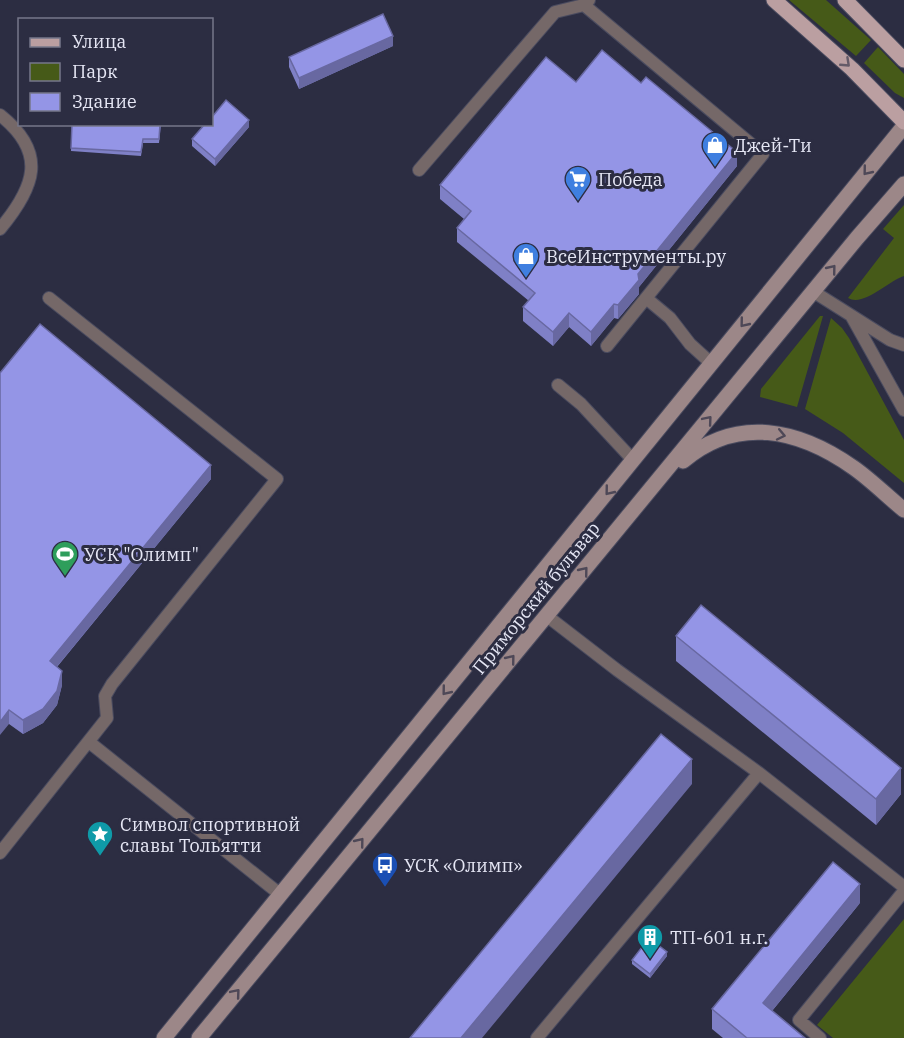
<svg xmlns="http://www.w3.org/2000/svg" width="904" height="1038" font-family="'IBM Plex Serif',serif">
	<rect width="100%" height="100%" fill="#2c2d42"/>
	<!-- green -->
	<path fill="#465a18" d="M789 0H826L871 40 856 56Z
		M878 47 904 74V98L895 93 864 63Z
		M904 205V276C888 281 864 307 848 298L894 238 883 229Z
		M820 316H823L797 407 760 397 761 389Z
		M831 318 842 328 849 338 904 440V483L843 433 805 409Z
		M904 919V1038H833L817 1025Z"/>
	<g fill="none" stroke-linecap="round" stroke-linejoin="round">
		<!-- service casing -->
		<g stroke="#4a4b5f" stroke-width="14">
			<path id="service" d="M589 0 584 5 763 154 607 346
				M0 115C48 153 35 187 0 229
				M419 170 555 12 584 5
				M814 292 890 340 904 345
				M646 298 670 318 690 344 712 364
				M852 317 904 410
				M558 385 581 404 633 460
				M547 616 617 670 759 773 904 887
				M89 742 281 895
				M0 853 107 718 105 696 112 684 277 479 49 298
				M537 1038 759 773
				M820 1038 799 1020 904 891"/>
		</g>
		<!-- secondary casing -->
		<g stroke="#4a4b5f" stroke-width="17">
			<path id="secondary" d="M683 461C737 415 799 429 854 468 871 480 887 496 904 510
				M164 1038 904 126
				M199 1038 857 238 904 184"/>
		</g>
		<!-- primary casing -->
		<g stroke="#4a4b5f" stroke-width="17">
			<path id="primary" d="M774 0 852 69 904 122
				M845 0 904 60"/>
		</g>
		<!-- service -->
		<use href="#service" stroke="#756868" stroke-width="12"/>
		<!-- secondary -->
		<use href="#secondary" stroke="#9c8788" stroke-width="15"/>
		<!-- primary -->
		<use href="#primary" stroke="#bb9fa1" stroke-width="15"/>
	</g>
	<!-- wall -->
	<path fill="#7f80c6" d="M393 46 299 89 289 67V57Z
		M576 82 737 166 639 287V294L618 319 614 318 591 346 569 327 553 346 523 321V307L529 301 457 242V228L464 219 440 199V185Z
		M72 124H161L159 143H143L141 156 71 151Z
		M249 127 215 166 192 146V139Z
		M0 373 211 479 57 667 62 685 57 705 43 723 23 734 9 724Z
		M676 636 901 794 876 825 676 661Z
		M860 903 772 1011 805 1038H723L712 1029V1009Z
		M667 956 650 978 632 964V960Z"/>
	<!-- shaded-wall -->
	<path fill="#6868a1" d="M393 36V46L299 89V78Z
		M249 120V127L215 166V159Z
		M737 152V166L639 287V294L618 319V305L638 274Z
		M614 304V318L591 346V332Z
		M569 313V327L553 346V332Z
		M211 465V479L50 675V661Z
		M62 671V685L57 705 43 723 23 734V720Z
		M9 710V724L0 735V722Z
		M692 759V784L482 1038H461Z
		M901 768V794L876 825V799Z
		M860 884V903L763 1022V1003Z
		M667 952V956L650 978V974Z"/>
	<!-- building -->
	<path fill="#9495e6" stroke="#6868a1" stroke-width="1.5" d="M383 14 393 36 299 78 289 57Z
		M602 50 641 83 646 77 737 152 638 274 639 280 618 305 614 304 591 332 569 313 553 332 523 307 535 293 457 228 471 211 440 185 546 57 576 82Z
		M226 100 249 120 215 159 192 139 205 124H212V117Z
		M72 124H160L159 139H143L141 152 71 148Z
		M40 324 211 465 50 661 62 671 57 691 43 709 23 720 9 710 0 722V373Z
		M701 605 901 768 876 799 676 636Z
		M661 734 692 759 461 1038H410Z
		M833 862 860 884 763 1003 805 1038H747L712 1009Z
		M649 938 667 952 650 974 632 960Z"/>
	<!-- one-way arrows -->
	<defs><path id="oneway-chevron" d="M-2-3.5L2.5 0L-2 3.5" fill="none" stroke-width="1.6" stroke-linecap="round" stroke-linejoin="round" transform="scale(1.5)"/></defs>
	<use stroke="#655b68" href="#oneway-chevron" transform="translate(846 63) rotate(43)"/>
	<g stroke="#4e4857">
		<use href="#oneway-chevron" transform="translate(867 171) rotate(129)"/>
		<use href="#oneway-chevron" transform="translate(832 269) rotate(-51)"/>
		<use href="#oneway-chevron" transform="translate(744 323) rotate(129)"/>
		<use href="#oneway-chevron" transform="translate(708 420) rotate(-50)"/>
		<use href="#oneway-chevron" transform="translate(781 435) rotate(12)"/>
		<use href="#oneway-chevron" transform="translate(609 491) rotate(129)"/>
		<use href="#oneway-chevron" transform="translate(584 571) rotate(-51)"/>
		<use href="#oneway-chevron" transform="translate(511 659) rotate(-51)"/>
		<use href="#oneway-chevron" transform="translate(446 691) rotate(129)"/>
		<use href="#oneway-chevron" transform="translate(360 842) rotate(-51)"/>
		<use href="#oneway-chevron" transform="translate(236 993) rotate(-50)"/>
	</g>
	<!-- icons -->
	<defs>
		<g id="shop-pin" transform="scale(1.35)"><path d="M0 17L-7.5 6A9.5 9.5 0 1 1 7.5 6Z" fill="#3f7fe0" stroke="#2c2d42"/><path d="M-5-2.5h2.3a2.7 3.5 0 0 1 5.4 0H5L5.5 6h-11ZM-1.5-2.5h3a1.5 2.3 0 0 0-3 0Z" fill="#fff"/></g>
		<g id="supermarket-pin" transform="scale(1.35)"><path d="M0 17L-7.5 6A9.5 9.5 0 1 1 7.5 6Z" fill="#3f7fe0" stroke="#2c2d42"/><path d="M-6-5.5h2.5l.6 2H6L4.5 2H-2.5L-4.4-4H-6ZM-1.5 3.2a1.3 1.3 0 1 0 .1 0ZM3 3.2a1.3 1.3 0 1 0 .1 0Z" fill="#fff"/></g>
		<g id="stadium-pin" transform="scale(1.35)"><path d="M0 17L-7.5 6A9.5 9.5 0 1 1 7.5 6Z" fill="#2e9e5b" stroke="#2c2d42"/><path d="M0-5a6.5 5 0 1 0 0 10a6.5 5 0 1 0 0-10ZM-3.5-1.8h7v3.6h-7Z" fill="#fff"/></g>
		<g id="sight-pin" transform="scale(1.35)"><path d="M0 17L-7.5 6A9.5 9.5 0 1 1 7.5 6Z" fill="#0f9aa8" stroke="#2c2d42"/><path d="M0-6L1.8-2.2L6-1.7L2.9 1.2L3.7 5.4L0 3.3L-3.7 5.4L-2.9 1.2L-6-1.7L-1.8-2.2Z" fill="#fff"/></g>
		<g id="bus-pin" transform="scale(1.35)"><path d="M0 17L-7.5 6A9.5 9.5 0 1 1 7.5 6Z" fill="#1a4fb4" stroke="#2c2d42"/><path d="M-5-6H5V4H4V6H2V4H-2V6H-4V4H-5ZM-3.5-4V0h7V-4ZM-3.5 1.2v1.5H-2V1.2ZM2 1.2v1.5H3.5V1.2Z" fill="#fff"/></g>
		<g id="building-pin" transform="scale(1.35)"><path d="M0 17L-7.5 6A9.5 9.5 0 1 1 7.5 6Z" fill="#0f9aa8" stroke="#2c2d42"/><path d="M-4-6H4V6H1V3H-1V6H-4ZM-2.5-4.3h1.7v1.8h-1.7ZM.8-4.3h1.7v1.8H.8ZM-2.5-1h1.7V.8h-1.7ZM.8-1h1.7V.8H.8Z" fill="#fff"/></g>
	</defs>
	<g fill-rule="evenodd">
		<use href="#shop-pin" x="715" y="145"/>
		<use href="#supermarket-pin" x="578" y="179"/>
		<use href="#shop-pin" x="526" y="256"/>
		<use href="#stadium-pin" x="65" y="554"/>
		<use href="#sight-pin" x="100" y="834"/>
		<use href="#bus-pin" x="385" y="865"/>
		<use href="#building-pin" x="650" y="937"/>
	</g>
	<g text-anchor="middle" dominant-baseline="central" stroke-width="6" stroke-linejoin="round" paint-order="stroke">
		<!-- poi labels -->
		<g font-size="18" fill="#e6e7f5" stroke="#2c2d42" text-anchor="start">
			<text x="734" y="145">Джей-Ти</text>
			<text x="598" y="179">Победа</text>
			<text x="546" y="256">ВсеИнструменты.ру</text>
			<text x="84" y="554">УСК "Олимп"</text>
			<text x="120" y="824">Символ спортивной<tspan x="120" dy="21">славы Тольятти</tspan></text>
			<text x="404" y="865">УСК «Олимп»</text>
			<text x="670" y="937">ТП-601 н.г.</text>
		</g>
		<!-- street labels -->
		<g font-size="18" fill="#e6e7f5" stroke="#2c2d42">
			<text transform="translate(536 598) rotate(-51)">Приморский бульвар</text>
		</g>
	</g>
	<!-- legend -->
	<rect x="18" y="18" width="195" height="108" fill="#2c2d42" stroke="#76778a" stroke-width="1.5"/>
	<rect x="30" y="38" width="30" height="9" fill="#bb9fa1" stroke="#76778a" stroke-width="1.5"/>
	<text x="72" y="48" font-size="18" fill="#e6e7f5">Улица</text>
	<rect x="30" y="63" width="30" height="18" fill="#465a18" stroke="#76778a" stroke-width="1.5"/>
	<text x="72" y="78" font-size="18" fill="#e6e7f5">Парк</text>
	<rect x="30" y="93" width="30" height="18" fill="#9495e6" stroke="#76778a" stroke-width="1.5"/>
	<text x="72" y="108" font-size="18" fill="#e6e7f5">Здание</text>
</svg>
